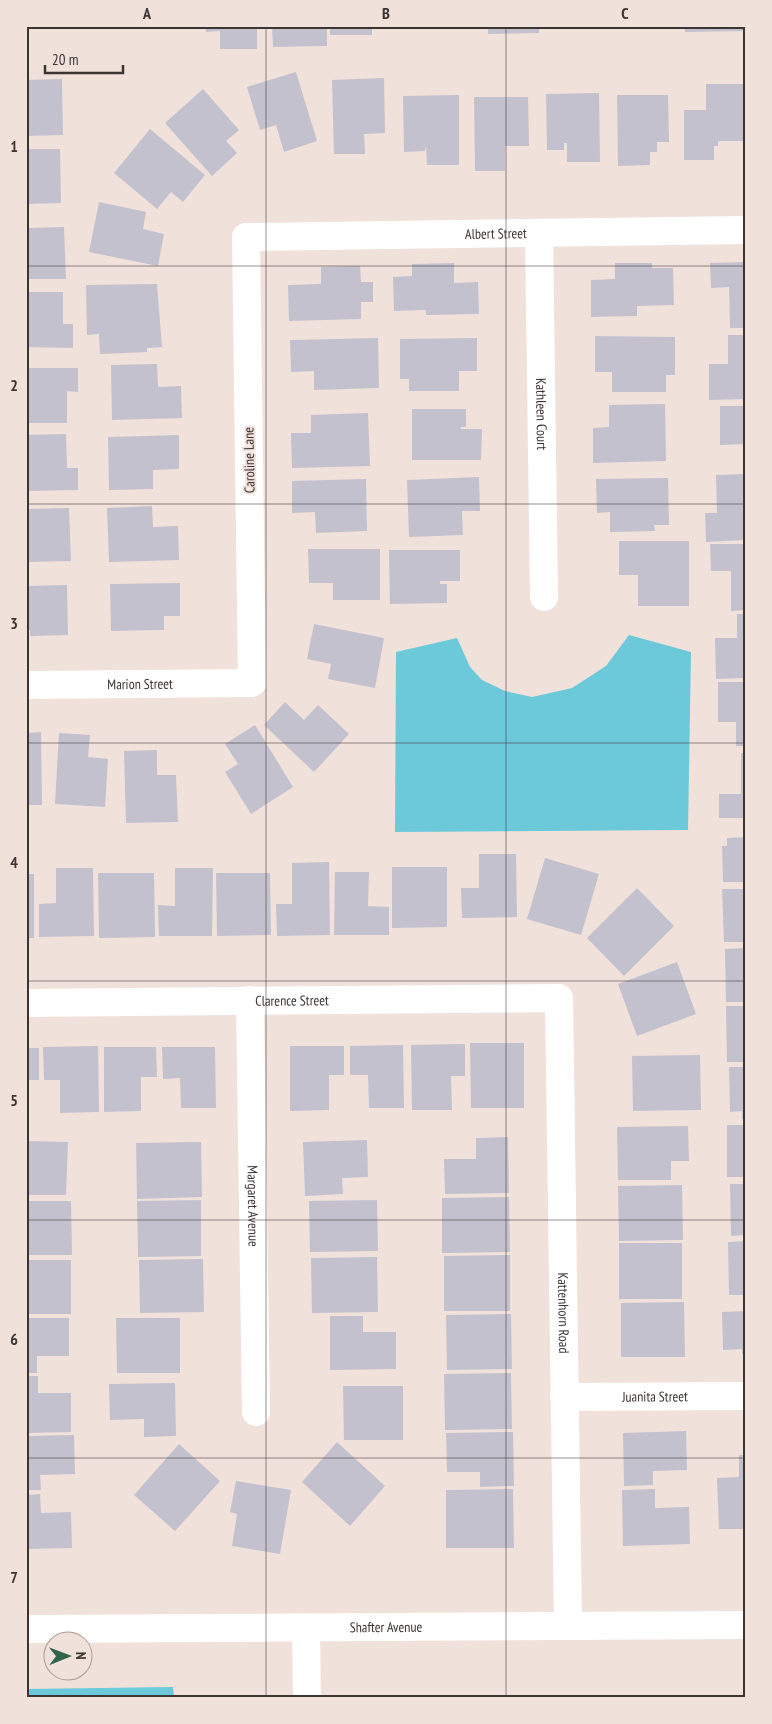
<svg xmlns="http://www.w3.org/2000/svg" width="772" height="1724" font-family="'PT Sans Narrow',sans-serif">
	<rect width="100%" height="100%" fill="#f0e1db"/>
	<!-- water -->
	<path fill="#6cc9da" d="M629 635 691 652 688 830 395 832 396 652 457 638 470 667 482 680 505 691 532 697 572 688 606 666Z
		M173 1687 174 1698H26V1689Z"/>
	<!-- building -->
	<path fill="#c3c1ce" d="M206 26H257V49H220V31L206 32Z
		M272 26H327V46L273 47Z
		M330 26H372V35H330Z
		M488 26H539V33L488 34Z
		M685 26H746V31L685 32Z
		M296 72 317 141 284 152 276 125 260 130 247 87Z
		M384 78 385 133 364 134 365 154H334L332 80Z
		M62 79 63 135 26 136V80Z
		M706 84H746V141H718V146H714V160H684V110H706Z
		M203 89 239 130 226 141 237 153 212 176 165 123Z
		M599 93 600 162H567V143H564V150H547L546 94Z
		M459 95V165H427L426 145 425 151 404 152 403 96Z
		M617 95H668L669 142H657V152H650V165L618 166Z
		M474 97H528L529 146H505V171H475Z
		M150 129 205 175 183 202 171 192 157 209 114 173Z
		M26 149H60L61 203 26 204Z
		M99 202 146 212 143 229 164 234 158 266 89 252Z
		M64 227 66 279H26V228Z
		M746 262V328H730L729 287 711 288 710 263Z
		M454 263V283L478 282 479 314 426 315V310L394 311 393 277 412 276V264Z
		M615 263H652V268H673L674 305 637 306V316L591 317V280L615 279Z
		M360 266 361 282H373V302H361V319L289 321 288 285 321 284V267Z
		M157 284 162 347 147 348V352L100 354 99 334 87 335 86 285Z
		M26 292H63V324H73V348L26 347Z
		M728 335H746V399L709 400V364H728Z
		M595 336 675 337V375H666V392H612V372H595Z
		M378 338 379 388 314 390V371L291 372 290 340Z
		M477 338V371H459V391H409V379H400V339Z
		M157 364 158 387 181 386 182 418 112 420 111 365Z
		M26 368H78V392L67 391V423H26Z
		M665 404 666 461 593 463V428L609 427V405Z
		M720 406H746V444L720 445Z
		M412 409H466V427H461V429H482L481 460H412Z
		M368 413 370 466 292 468 291 433H311V415Z
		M66 434 67 468H78V490L26 491V435Z
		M179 435V469L153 470V489L109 490 108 437Z
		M746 474V540L706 542 705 513H717L716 475Z
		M479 477 480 511H462L463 535 409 537 407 480Z
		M668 478 669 525H654L655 531 610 532V512L597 513 596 479Z
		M366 479 367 531 316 533 315 512 292 513V481Z
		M152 506 153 527 178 526 179 560 109 562 107 508Z
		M69 508 71 561 26 562V509Z
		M619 541H689V606H638V575H619Z
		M710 544H746V610L731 611V571H711Z
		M308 549H380V600H333V583H309Z
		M389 550H460V581H440V584H447V603L390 604Z
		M180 583V616H164V630L111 631 110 584Z
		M67 585 68 635 30 636V630H26V586Z
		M737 614H746V678L716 679 715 638H737Z
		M314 624 384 638 375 688 328 679 331 664 307 659Z
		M718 682H746V746H736V722H718Z
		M285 702 304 720 318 705 349 734 314 772 264 725Z
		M255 725 293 787 251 814 225 772 238 764 225 744Z
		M41 732 42 805H26V733Z
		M59 733 90 735 88 757 108 759 105 807 55 804Z
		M157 750V775H176L178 822 126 823 124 751Z
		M741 753H746V818H719V794H741Z
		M746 837V882H723L722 846H727V838Z
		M479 854H516L517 917 462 918 461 888H479Z
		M545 858 599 874 581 935 527 919Z
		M329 862 330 935 277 936 276 904H292V863Z
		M392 867H447V927L392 928Z
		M56 868H93L94 936 39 937V904L56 903Z
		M175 868H213L212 936H159L158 905 175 906Z
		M335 872H369L368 906 389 907V935H334Z
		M98 873H154L155 937 99 938Z
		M216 873H270L271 935 217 936Z
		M26 874H34V938H26Z
		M637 888 674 926 624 976 587 938Z
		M722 889H746V942H724Z
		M746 948V1002H726L725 949Z
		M677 962 696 1014 637 1036 618 984Z
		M726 1006H746V1062H727Z
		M470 1043H524V1108H471Z
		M465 1044V1076H451L452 1110H412L411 1045Z
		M403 1045 404 1108H369L368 1075H350V1046Z
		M98 1046 99 1112 60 1113V1080H44L43 1047Z
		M290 1046H344V1075H329V1110L290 1111Z
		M104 1047H156L157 1077H141V1111L104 1112Z
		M162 1047H215L216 1108H181L180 1078 163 1079Z
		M26 1048H39V1080H26Z
		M700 1055 701 1110 633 1111 632 1056Z
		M729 1067H746V1119H742V1111L730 1112Z
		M727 1125H746V1177H727Z
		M688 1126 689 1161H671V1180H618L617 1127Z
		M508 1137 509 1193 445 1194 444 1159H476V1138Z
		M367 1140 368 1177 342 1178 343 1194 305 1196 303 1142Z
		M26 1141 68 1142 66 1195H26Z
		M201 1142 202 1197 137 1199 136 1143Z
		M730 1184H746V1235L731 1236Z
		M682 1185 683 1240 619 1241 618 1186Z
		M509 1197 510 1252 442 1253V1198Z
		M201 1200V1256L138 1257 137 1201Z
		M377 1200 378 1251 310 1252 309 1201Z
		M26 1201H71L72 1255H26Z
		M746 1241V1295H729L728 1242Z
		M619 1243H682V1299H619Z
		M510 1255V1311H444V1256Z
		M377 1257 378 1312 312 1313 311 1258Z
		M203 1259 204 1312 140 1313 139 1260Z
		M26 1260H71V1314H26Z
		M684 1302 685 1357H621V1303Z
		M746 1311V1354H742V1349L723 1350 722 1312Z
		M511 1314 512 1369 447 1370 446 1315Z
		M330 1316H363V1332H396V1369L330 1370Z
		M26 1318H69V1356H37V1373H26Z
		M116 1318H180V1373H117Z
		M511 1373 512 1429 445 1430 444 1374Z
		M26 1376H38V1393H71V1432L26 1433Z
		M175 1383 176 1436 144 1437V1419L110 1420 109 1384Z
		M343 1386H403V1440H344Z
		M686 1431 687 1470 653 1471V1485L624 1486 623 1433Z
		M513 1432 514 1486 480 1487V1472H447L446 1433Z
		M74 1435 75 1474 40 1475 41 1490H26V1436Z
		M337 1442 385 1486 350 1526 302 1482Z
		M179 1444 220 1481 175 1531 134 1495Z
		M739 1455H746V1529H719L717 1478 739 1477Z
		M236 1481 291 1490 280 1554 232 1546 237 1514 230 1512Z
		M513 1489 514 1548H446V1490Z
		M655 1489V1508L689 1507 690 1544 623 1546 622 1490Z
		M40 1494 41 1513 71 1512 72 1548 26 1549V1495Z"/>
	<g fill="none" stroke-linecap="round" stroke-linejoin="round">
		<!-- minor -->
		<g stroke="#fff" stroke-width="28">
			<path id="s1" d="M539 233 544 597"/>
			<path id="s2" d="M26 685 252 683 246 237 746 230"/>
			<path id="s3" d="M250 1000 256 1412"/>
			<path id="s4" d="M26 1003 559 998 568 1626"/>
			<path id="s5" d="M564 1397 746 1396"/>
			<path d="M306 1629 307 1698"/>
		</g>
		<!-- major -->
		<path stroke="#fff" stroke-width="28" id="s6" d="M26 1629 746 1625"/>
	</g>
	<!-- grid -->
	<path fill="none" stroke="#3b3533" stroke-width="1" stroke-opacity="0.55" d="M266 26V1698M506 26V1698M26 266H746M26 504H746M26 743H746M26 981H746M26 1220H746M26 1458H746"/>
	<g text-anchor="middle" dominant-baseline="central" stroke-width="4" stroke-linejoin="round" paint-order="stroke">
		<!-- street labels -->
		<g font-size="14" fill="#3b3533" stroke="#f0e1db">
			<text stroke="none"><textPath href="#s2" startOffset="922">Albert Street</textPath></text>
			<text stroke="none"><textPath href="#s1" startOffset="181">Kathleen Court</textPath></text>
			<text transform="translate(249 460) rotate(-91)">Caroline Lane</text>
			<text stroke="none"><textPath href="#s2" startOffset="114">Marion Street</textPath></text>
			<text stroke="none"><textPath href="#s4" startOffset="266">Clarence Street</textPath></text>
			<text stroke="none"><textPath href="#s3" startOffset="206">Margaret Avenue</textPath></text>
			<text stroke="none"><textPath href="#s4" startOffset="848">Kattenhorn Road</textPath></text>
			<text stroke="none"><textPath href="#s5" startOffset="91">Juanita Street</textPath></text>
			<text stroke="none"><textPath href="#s6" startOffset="360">Shafter Avenue</textPath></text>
		</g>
	</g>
	<!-- border -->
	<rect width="772" height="1724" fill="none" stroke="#f0e1db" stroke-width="55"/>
	<!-- north arrow -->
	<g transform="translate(68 1656) rotate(89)"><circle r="24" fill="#f0e1db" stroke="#a89c98"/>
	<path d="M0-4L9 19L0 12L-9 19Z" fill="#316449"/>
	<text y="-8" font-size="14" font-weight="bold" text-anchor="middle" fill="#3b3533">N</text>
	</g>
	<!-- scale -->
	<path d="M45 65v8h78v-8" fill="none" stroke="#3b3533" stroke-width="2.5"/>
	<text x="52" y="65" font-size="15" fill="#3b3533" stroke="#f0e1db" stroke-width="4" paint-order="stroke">20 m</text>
	<rect x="28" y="28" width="716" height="1668" fill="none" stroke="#3b3533" stroke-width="2"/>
	<g font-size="16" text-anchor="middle" font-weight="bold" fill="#3b3533">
		<text x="147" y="19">A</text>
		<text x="386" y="19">B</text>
		<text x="625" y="19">C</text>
		<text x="14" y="152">1</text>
		<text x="14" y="391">2</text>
		<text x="14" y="629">3</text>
		<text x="14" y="868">4</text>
		<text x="14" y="1106">5</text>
		<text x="14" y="1345">6</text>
		<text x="14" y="1583">7</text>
	</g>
</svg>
